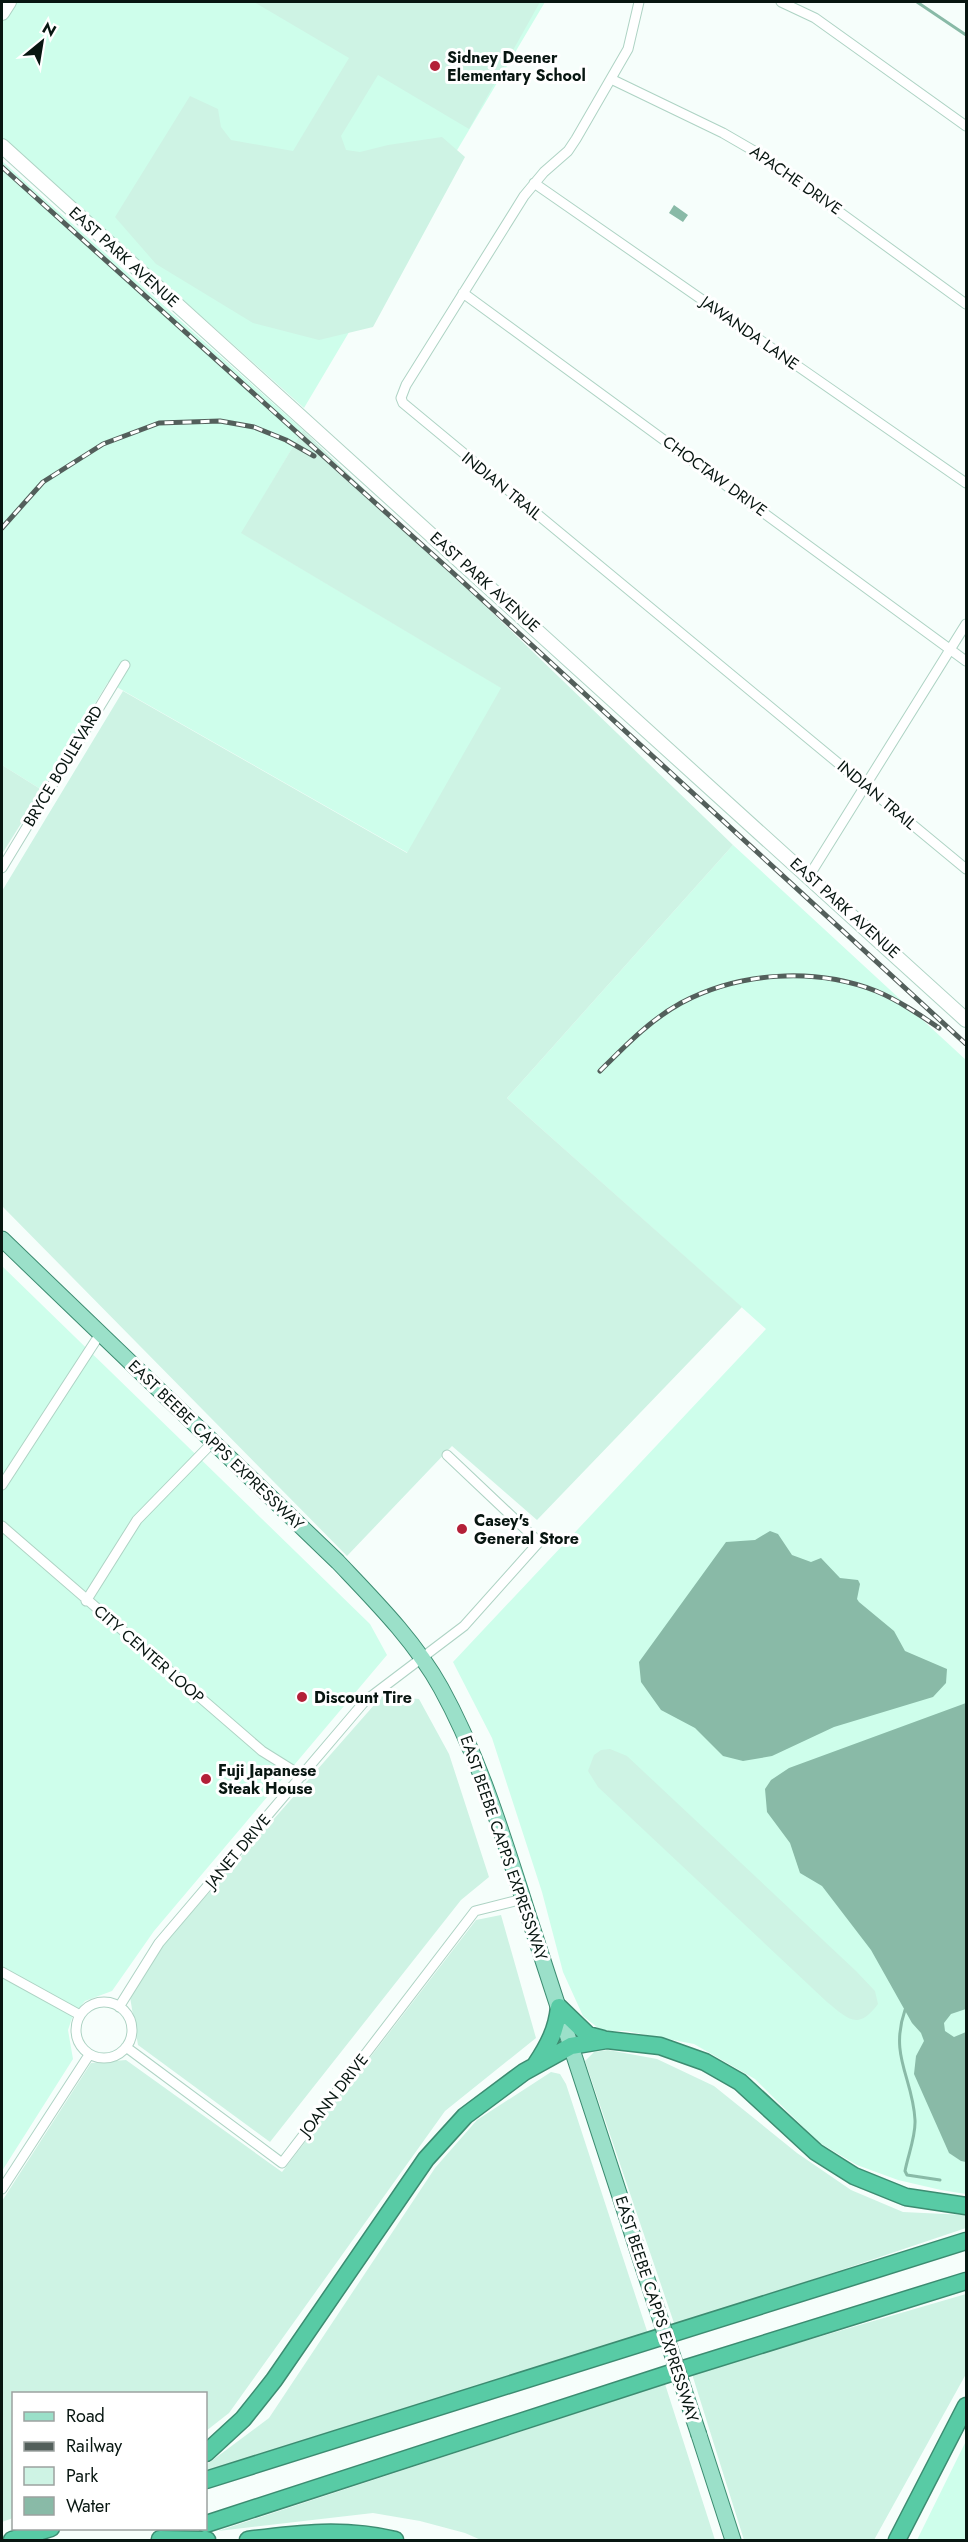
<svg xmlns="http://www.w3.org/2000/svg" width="968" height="2542" font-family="Jost,sans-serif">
	<rect width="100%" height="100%" fill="#f6fefb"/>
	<!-- built -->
	<path fill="#cefeeb" d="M12 2H545L304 408 2 138V19Z
		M2 161 303 430 242 533 502 688 408 853 108 682 42 790 2 765Z
		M733 845 966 1060V2194L941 2190 898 2180 857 2165 818 2142 755 2079 694 2044 626 2031H602L583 2016 563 1972 542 1892 492 1738 453 1662 766 1329 507 1098Z
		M2 1266 370 1624 387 1655 154 1931 112 1991 85 2001 73 2015 68 2030 73 2059 2 2171Z
		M966 2441V2540H917Z"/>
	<!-- green -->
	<path fill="#cef3e4" d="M254 2H540L469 129 378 75 341 136 346 150 360 152 388 145 442 137 465 157 373 327 319 340 253 323 156 264 115 217 190 96 218 109 221 127 231 140 293 151 349 58Z
		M303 430 733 845 507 1098 742 1307 537 1520 452 1446 347 1556 2 1206V891L123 691 407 853 501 688 241 533Z
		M2 765 42 790 2 854Z
		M382 1696 419 1699 449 1754 489 1877 461 1900 270 2142 138 2045 130 1997 164 1944Z
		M610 1749 627 1756 856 1971 875 1991 878 2004C858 2031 848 2019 827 2002L598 1787 588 1771 594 1755 601 1750Z
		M501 1915 536 2038 445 2111 229 2413 206 2431V2394H14L13 2518 2 2522V2201L91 2063 126 2060 282 2172 476 1920Z
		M608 2050 657 2059 714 2086 797 2153 851 2190 903 2212 966 2215V2228L675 2326 585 2061 594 2052Z
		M551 2072 560 2074 566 2084 648 2334 206 2473V2465L269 2418 435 2168 477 2120Z
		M966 2294V2374L874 2540H744L692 2374Z
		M665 2384 715 2540H481L465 2533 420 2521 373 2513 218 2531Z"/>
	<!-- water -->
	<path fill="#89baa7" d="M674 205 688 215 683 222 669 213Z
		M770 1531 778 1534 792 1555 811 1562 821 1558 840 1578 858 1580 860 1584 857 1599 859 1602 894 1631 905 1651 947 1669 946 1683 933 1697 834 1727 772 1756 743 1761 723 1756 695 1728 661 1710 641 1682 639 1662 726 1542 755 1540Z
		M966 1703V2009L951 2014 944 2023 945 2031 954 2037 966 2032V2162L961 2161 949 2153 914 2074 916 2056 924 2041 921 2033 912 2023 871 1950 822 1886 800 1873 790 1843 767 1812 765 1789 771 1780 789 1768Z"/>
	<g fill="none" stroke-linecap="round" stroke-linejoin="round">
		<!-- stream -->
		<path stroke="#89baa7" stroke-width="3" d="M917 2 966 35
			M905 2010C889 2056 913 2078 915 2120 916 2136 908 2155 905 2171L907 2175 940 2180"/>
		<!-- street casing -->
		<g stroke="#aed3c4" stroke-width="11">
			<path id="street" d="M639 2 628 49 576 139 568 151 544 172 524 196 406 385 401 398 403 403 966 869
				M781 2 815 18 966 126
				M611 79 723 133 761 155 966 304
				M534 183 966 483
				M463 293 966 661
				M2 868 125 665
				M809 876 966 624
				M2 1485 100 1334
				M2 1526 262 1751 302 1776
				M86 1601 137 1520 213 1442
				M2 1972 80 2015
				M76 2030a28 28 0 1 1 56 0a28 28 0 1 1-56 0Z
				M119 2007 159 1943 365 1701 464 1626 539 1542 447 1455
				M126 2047 282 2163 475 1911 523 1899
				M2 2189 89 2055"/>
		</g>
		<!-- secondary casing -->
		<g stroke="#aed3c4" stroke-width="16">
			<path id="secondary" d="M2 13 9 2
				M2 146 966 1020"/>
		</g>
		<!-- primary casing -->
		<g stroke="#3c8c71" stroke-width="17">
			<path id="primary" d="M2 1239 338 1562C375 1601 415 1641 441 1688 483 1764 507 1850 534 1933 571 2046 608 2159 645 2273
				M699 2435 733 2540"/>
		</g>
		<!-- highway casing -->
		<g stroke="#3c8c71" stroke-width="19">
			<path id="highway" d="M559 2007 588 2035 603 2039
				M536 2064C548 2046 557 2029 559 2007
				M206 2453 243 2419 274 2380 426 2159 465 2116 524 2072 571 2046 607 2040 660 2046 705 2062 740 2082 816 2152 854 2176 906 2197 966 2206
				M206 2480 966 2241
				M206 2524 680 2370 966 2281
				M160 2539 207 2540
				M12 2540 51 2528
				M248 2540C298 2533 346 2528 395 2540
				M897 2540 966 2406"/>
		</g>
		<!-- street -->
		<use href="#street" stroke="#fff" stroke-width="9"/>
		<!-- secondary -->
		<use href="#secondary" stroke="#fff" stroke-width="14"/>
		<!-- primary -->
		<use href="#primary" stroke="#9be0c9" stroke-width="15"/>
		<!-- highway -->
		<use href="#highway" stroke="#58cba5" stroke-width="16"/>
		<!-- rail casing -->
		<g stroke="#535f5b" stroke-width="5">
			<path id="rail" d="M2 167 451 571 966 1044
				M2 528 43 482 103 444 159 423 220 421 254 427 286 440 314 456
				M600 1071C625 1046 650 1020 681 1003 739 972 814 967 876 991 898 1000 920 1015 939 1028"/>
		</g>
		<!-- rail -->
		<use href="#rail" stroke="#fff" stroke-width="3" stroke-dasharray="9" stroke-linecap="butt"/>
		<!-- primary-bridge casing -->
		<g stroke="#3c8c71" stroke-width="17" stroke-linecap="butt">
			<path id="primary-bridge" d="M645 2273 699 2435"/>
		</g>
		<!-- primary-bridge -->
		<use href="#primary-bridge" stroke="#9be0c9" stroke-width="15"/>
	</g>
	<!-- markers -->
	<g fill="#b32038" stroke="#fff" stroke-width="2">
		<circle cx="435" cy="66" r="6"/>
		<circle cx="462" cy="1529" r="6"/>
		<circle cx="302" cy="1697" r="6"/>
		<circle cx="206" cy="1779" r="6"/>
	</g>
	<g text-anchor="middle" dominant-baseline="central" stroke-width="6" stroke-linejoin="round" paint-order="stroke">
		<!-- poi labels -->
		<g font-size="16" font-weight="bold" fill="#081611" stroke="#fff" text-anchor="start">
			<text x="447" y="57">Sidney Deener<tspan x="447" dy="18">Elementary School</tspan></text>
			<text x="474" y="1520">Casey's<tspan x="474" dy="18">General Store</tspan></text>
			<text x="314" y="1697">Discount Tire</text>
			<text x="218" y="1770">Fuji Japanese<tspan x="218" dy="18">Steak House</tspan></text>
		</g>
		<!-- street labels -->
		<g font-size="16" fill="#081611" stroke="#fff">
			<text transform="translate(796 180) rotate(35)">APACHE DRIVE</text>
			<text transform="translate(124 257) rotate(42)">EAST PARK AVENUE</text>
			<text transform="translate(750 333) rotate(35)">JAWANDA LANE</text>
			<text transform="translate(715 476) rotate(36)">CHOCTAW DRIVE</text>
			<text transform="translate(502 486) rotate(39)">INDIAN TRAIL</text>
			<text transform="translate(485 582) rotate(42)">EAST PARK AVENUE</text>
			<text transform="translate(63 766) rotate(-59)">BRYCE BOULEVARD</text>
			<text transform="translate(877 795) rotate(40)">INDIAN TRAIL</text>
			<text transform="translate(845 908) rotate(42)">EAST PARK AVENUE</text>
			<text transform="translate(216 1445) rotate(44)">EAST BEEBE CAPPS EXPRESSWAY</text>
			<text transform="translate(149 1654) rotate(41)">CITY CENTER LOOP</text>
			<text transform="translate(504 1848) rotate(71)">EAST BEEBE CAPPS EXPRESSWAY</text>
			<text transform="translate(238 1851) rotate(-50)">JANET DRIVE</text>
			<text transform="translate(334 2095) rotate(-52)">JOANN DRIVE</text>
			<text transform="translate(657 2309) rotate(72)">EAST BEEBE CAPPS EXPRESSWAY</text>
		</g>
	</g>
	<!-- border -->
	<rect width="968" height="2542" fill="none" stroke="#081611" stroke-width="6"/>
	<!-- legend -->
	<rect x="12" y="2392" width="195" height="138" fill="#ffffff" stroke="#9ca2a0" stroke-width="1.5"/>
	<rect x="24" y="2412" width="30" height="9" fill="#9be0c9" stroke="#9ca2a0" stroke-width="1.5"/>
	<text x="66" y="2422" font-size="18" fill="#081611">Road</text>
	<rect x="24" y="2442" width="30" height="9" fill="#535f5b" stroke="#9ca2a0" stroke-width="1.5"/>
	<text x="66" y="2452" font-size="18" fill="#081611">Railway</text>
	<rect x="24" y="2467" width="30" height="18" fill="#cef3e4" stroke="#9ca2a0" stroke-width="1.5"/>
	<text x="66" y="2482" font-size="18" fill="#081611">Park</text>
	<rect x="24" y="2497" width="30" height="18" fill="#89baa7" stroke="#9ca2a0" stroke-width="1.5"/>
	<text x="66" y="2512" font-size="18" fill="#081611">Water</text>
	<!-- north arrow -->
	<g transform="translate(42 42) rotate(30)" stroke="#ffffff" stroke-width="4.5" paint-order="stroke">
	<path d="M0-4.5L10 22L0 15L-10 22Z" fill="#081611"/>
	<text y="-9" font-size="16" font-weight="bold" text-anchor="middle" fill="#081611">N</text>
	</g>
</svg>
